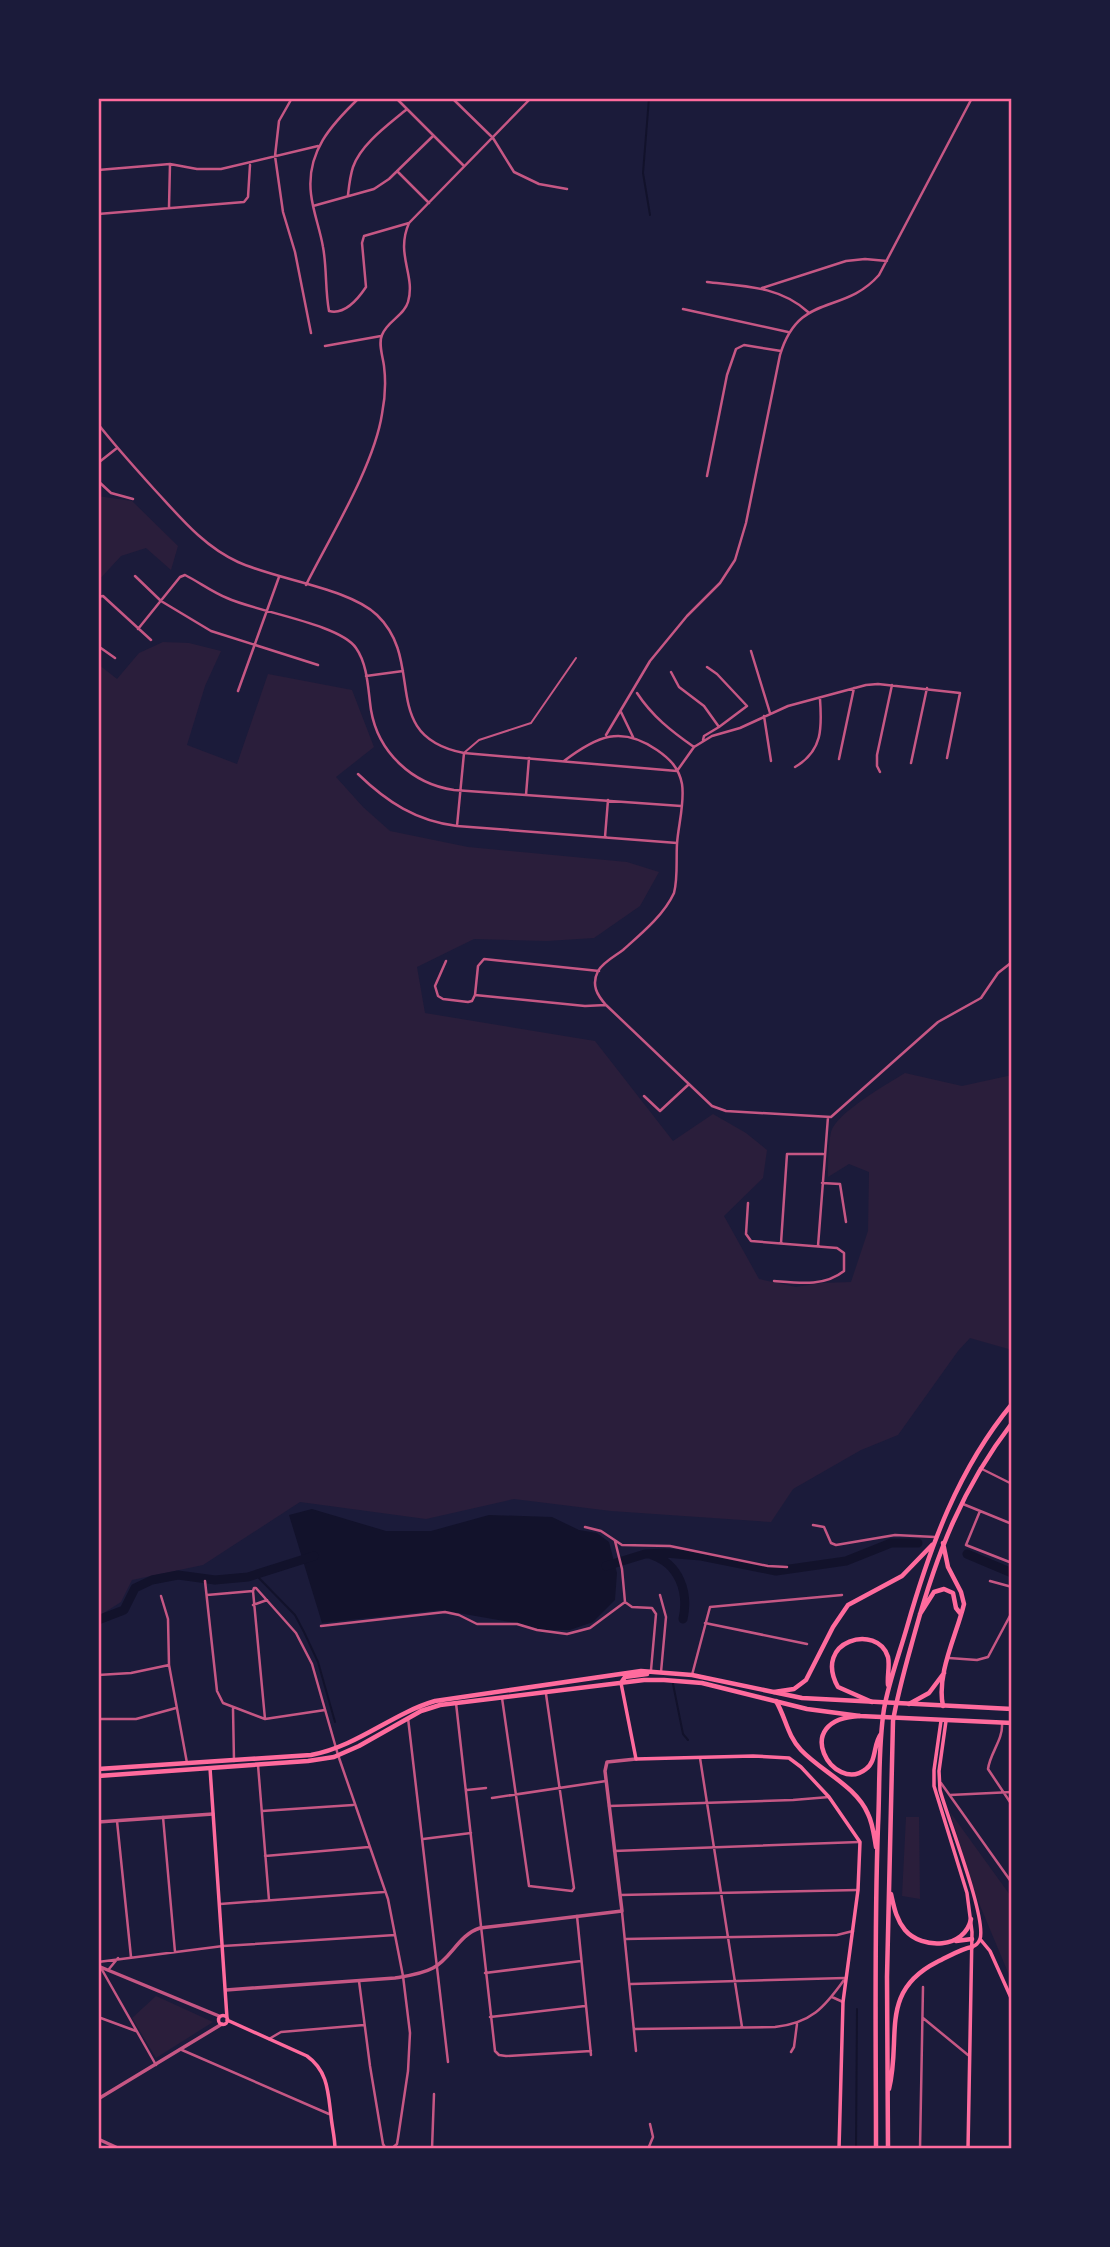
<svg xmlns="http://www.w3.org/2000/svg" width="1110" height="2247" font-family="Inter,sans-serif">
	<rect width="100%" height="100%" fill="#1b1b3a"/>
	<!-- green -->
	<path fill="#2a1e3b" d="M98 496 132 501 178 546 171 570 146 548 121 556 98 581Z
		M163 642 189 643 221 651 205 686 187 745 237 764 268 674 352 690 374 747 336 777 363 807 390 831 468 847 627 862 659 872 640 906 594 938 547 941 474 939 417 967 425 1013 595 1041 673 1141 713 1114 746 1133 767 1150 763 1178 724 1216 759 1279 796 1287 821 1283 851 1282 868 1231 869 1172 849 1164 828 1177C828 1163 828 1146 831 1132 836 1113 887 1084 905 1073L962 1086 1012 1075V1350L970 1338 958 1351 898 1435 861 1450 793 1489 771 1522 611 1511 514 1499 426 1519 300 1502 203 1565 132 1580 121 1602 102 1614 98 1612V664L117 679 139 653Z
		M950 1812 1010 1895 1012 1910V1982L976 1896Z
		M906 1817H919L920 1899 902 1896Z
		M156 1996 213 2022 156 2058 132 2018Z"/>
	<!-- water -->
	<path fill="#12122b" d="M312 1509 386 1531H431L489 1515 552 1517 579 1530 597 1533 609 1542 617 1573 615 1600 593 1622 570 1630H543L522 1624 441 1610 322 1623 289 1515Z"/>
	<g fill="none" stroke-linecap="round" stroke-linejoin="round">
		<!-- stream -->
		<path stroke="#12122b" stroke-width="2" d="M649 98 643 173 650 215
			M256 1575 295 1615 304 1632 318 1662 335 1722
			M673 1684 683 1734 688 1740
			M856 2149 857 2009"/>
		<!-- river -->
		<path stroke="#12122b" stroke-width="9" d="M967 1554 1012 1573
			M652 1555C679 1564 689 1592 683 1619
			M606 1566 645 1554 665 1553 701 1556 776 1571 846 1561 891 1543H918
			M98 1620 124 1610 135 1588 152 1580 178 1575 215 1580 248 1577 314 1556"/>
		<!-- service -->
		<path stroke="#c65784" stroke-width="2" d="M465 752 479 740 531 723 576 658"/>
		<!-- minor -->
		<path stroke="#c65784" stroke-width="2.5" d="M292 98 279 121 275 156 283 212 295 252 311 333
			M359 98C331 125 306 152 311 194 313 212 320 229 323 247 327 268 325 290 329 311 344 315 358 299 366 287L362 243 364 236 409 223
			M396 98 463 165
			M452 98 493 138 514 172 539 184 567 189
			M98 170 170 164 197 169H221L318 146
			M397 171 429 203
			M348 195C349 186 350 176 353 167 361 144 388 125 407 109
			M313 206 374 189 389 179 433 136
			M169 207 170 164
			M98 214 244 202 248 197 250 165
			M707 282C743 286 780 286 808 312
			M762 288 846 261 865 259 887 261
			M683 309 788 332
			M325 346 381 336
			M98 424C116 447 135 468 154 489 180 517 203 546 238 562 277 580 349 588 377 615 427 663 377 736 464 753L677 771
			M98 463 117 448
			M707 476 727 375 736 349 744 345 781 351
			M98 481 111 493 133 499
			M135 576 161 601 211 631 318 665
			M306 585C330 537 374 466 382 414 385 399 386 382 384 366 383 357 378 344 382 335 387 321 404 316 408 302 416 275 395 255 409 223L531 98
			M98 597 103 596 151 640
			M138 629 180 577 185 575C199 582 212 592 227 598 257 612 340 624 356 648 368 665 368 690 371 710 378 752 412 784 454 790L681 806
			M98 646 115 658
			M751 651 770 713
			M707 667 717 674 747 706 719 727
			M671 672 679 687 704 706 719 727 704 736 703 740
			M366 676 403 671
			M238 691 279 577
			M637 693C652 716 671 731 694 747
			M621 712 633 737
			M764 716 771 761
			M606 735 650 661 687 616 720 583 735 560 746 523 780 355C799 291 843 316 879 275L972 98
			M839 759 854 688
			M564 761C597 736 621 725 657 750 670 759 679 768 682 784 685 803 678 826 677 844 676 860 678 878 674 893 664 915 641 934 623 950 615 956 603 962 598 971 591 985 597 995 606 1005L712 1106 726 1111 831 1117 938 1022 981 998 998 973 1012 962
			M911 763 927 688
			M795 767C823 751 822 727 820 699
			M677 771 694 747 712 736 740 728 788 706 866 685 878 684 960 693 947 758
			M880 772 877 766V755L892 685
			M358 774C387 802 416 821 457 826L677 843
			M526 795 529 758
			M457 826 464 753
			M605 837 608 800
			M446 961 435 986 438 996 443 999 468 1002 472 1001 475 995
			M599 971 484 959 478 966 475 995 585 1006 606 1005
			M644 1096 660 1111 688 1085
			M822 1183 840 1184 846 1222
			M748 1203 746 1234 751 1241 837 1248 844 1253V1271C824 1287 798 1283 774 1281
			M781 1243 787 1154H823
			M818 1246 828 1117
			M980 1468 1012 1484
			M963 1504 1012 1524
			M980 1511 966 1545 1012 1563
			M813 1525 824 1527 831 1543 836 1545 895 1535 935 1537
			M585 1527 601 1531 622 1545 670 1546 768 1566 787 1567
			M615 1541 622 1569 625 1602 632 1607 652 1608 656 1614 651 1670
			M205 1581 217 1691 223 1703 265 1719 325 1710
			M990 1581 1012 1587
			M253 1591 265 1719
			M207 1595 253 1591 254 1588H256L296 1633 312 1664 338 1755 388 1899 403 1976 410 2033 408 2071 398 2138 397 2144 391 2149
			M660 1595 666 1617 661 1672
			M161 1596 168 1619 169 1665 187 1763
			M253 1605 267 1600
			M705 1623 807 1644
			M321 1626 445 1612 459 1615 477 1624H517L537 1630 567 1634 590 1628 625 1602
			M949 1658 977 1660 988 1657 1012 1612
			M98 1675 131 1673 169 1665
			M692 1675 710 1607 842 1595
			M502 1698 529 1886 572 1891 574 1888 546 1694
			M456 1703 495 2051 499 2055 506 2056 591 2051
			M233 1709 234 1761
			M408 1718 448 2062
			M98 1719H136L176 1708
			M1002 1724C1003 1740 990 1753 988 1769L1012 1805
			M700 1758 742 2027
			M258 1765 269 1900
			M941 1783 1012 1883
			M467 1790 486 1788
			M950 1795 1012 1792
			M492 1798 606 1781
			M609 1806 793 1800 829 1797
			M262 1811 353 1805
			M163 1817 175 1952
			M117 1821 131 1957
			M423 1839 471 1833
			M614 1851 859 1842
			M265 1856 369 1847
			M620 1895 858 1890
			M220 1904 384 1892
			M622 1912 636 2051
			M577 1916 591 2055
			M625 1939 837 1935 853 1931
			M98 1962 223 1946 395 1935
			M101 1968 156 2065
			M109 1969 118 1958
			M485 1973 581 1961
			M359 1981 370 2066 383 2144 386 2149
			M631 1984 845 1978
			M832 1997 843 2002
			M98 2017 136 2031
			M490 2017 585 2006
			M923 2018 968 2055
			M635 2029 775 2027C811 2023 824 2008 844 1980
			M269 2039 281 2032 364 2025
			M182 2050 329 2114
			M791 2052 794 2047 797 2024
			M432 2149 434 2094
			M648 2149 653 2137 650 2124
			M920 2149 923 1987"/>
		<!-- tertiary -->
		<path stroke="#c65784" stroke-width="3.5" d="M98 1822 213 1814
			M98 1966 219 2016
			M226 1990 395 1978C407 1976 422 1974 433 1968 452 1958 458 1935 480 1928L622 1911 605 1771 607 1762 636 1759
			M98 2099 222 2024
			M98 2139 120 2149"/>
		<!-- secondary -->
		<path stroke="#ff6b9d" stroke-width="3.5" d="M621 1683 636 1759 753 1756 789 1758 801 1767 829 1797 860 1842 858 1890 843 2002 839 2149
			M941 1721 934 1770V1786L967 1893 972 1932 968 2149
			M946 1721 939 1771 940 1790C947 1817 987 1918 980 1939 978 1944 976 1945 972 1947
			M210 1768 227 2018
			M980 1939 990 1951 1012 2000
			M218.5 2020a4.5 4.5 0 1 1 9 0a4.5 4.5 0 1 1-9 0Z
			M227 2020 307 2056C328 2071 328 2092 331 2116 332 2127 335 2138 335 2149"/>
		<!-- primary -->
		<path stroke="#ff6b9d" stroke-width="4.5" d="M621 1683 625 1677 647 1674
			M98 1769 311 1755C358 1746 391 1714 435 1701L641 1671 692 1675 802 1698 1012 1709
			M98 1776 308 1761 334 1757 359 1746 421 1711 440 1705 644 1680H664L702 1683 807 1709 860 1716 1012 1723"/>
		<!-- trunk -->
		<path stroke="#ff6b9d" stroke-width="4.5" d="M943 1543 948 1567 961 1592 964 1604C957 1634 936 1674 943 1706
			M920 1614 934 1592 944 1589 953 1593 956 1608 960 1613
			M774 1692 794 1689 806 1680 833 1627 848 1605 902 1576 932 1545
			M776 1701C786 1718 787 1735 801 1750 822 1772 856 1786 868 1814 873 1824 874 1836 876 1847
			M872 1702 838 1687C812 1640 878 1623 888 1657 890 1665 887 1676 888 1685
			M909 1704 929 1693 944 1673
			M860 1716C788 1719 834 1795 866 1769 877 1761 873 1744 881 1734
			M891 1894C894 1907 896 1919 905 1930 922 1950 965 1949 971 1919
			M956 1941 972 1939
			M889 2089C902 2037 878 1992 937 1962 948 1957 960 1949 972 1947
			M876 2149C876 2041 874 1933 878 1826 880 1787 878 1747 884 1709 889 1681 899 1655 907 1627 930 1547 958 1469 1012 1404
			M888 2149 887 1977 893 1721C898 1691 907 1661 915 1632 937 1553 962 1488 1012 1423"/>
	</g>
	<!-- border -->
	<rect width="1110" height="2247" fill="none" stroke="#1b1b3a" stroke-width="200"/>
	<rect x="100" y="100" width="910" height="2047" fill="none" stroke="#ff6b9d" stroke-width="2.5"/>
</svg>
